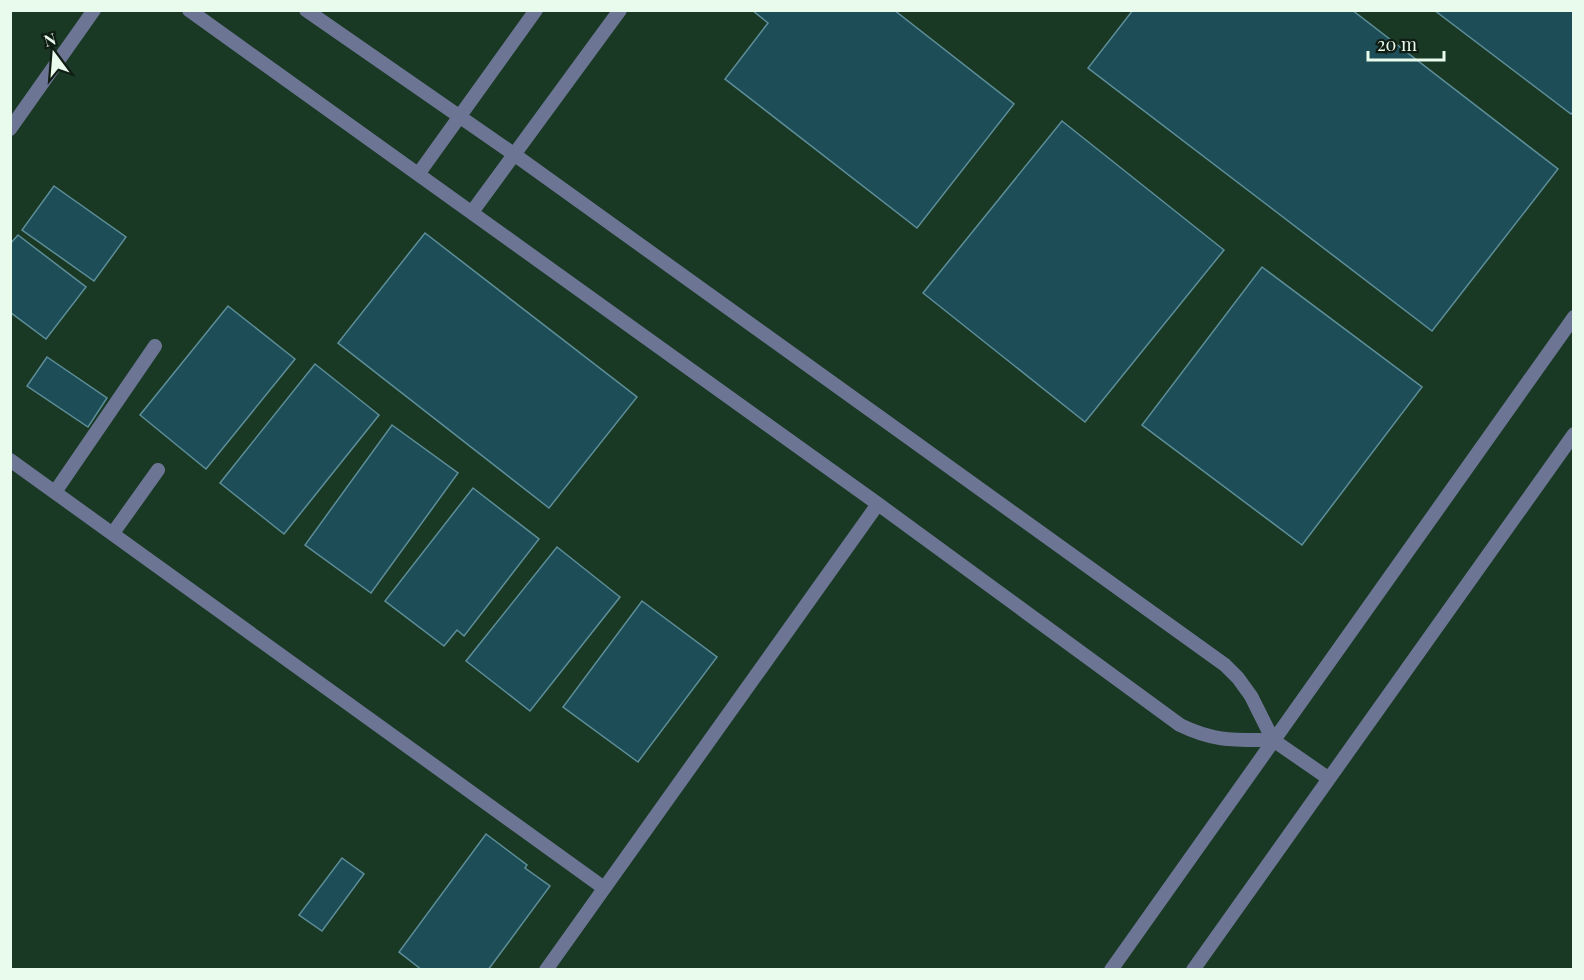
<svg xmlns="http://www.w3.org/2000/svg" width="1584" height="980" font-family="'Playfair Display',serif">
	<rect width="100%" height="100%" fill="#193924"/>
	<!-- building -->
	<path fill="#1d4e58" stroke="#5e8e99" stroke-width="1.5" d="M752 10H894L1014 104 917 228 725 79 768 23Z
		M1133 10H1352L1558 169 1432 331 1088 68Z
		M1434 10H1574V111L1571 114Z
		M1062 121 1224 250 1085 422 923 293Z
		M54 186 126 237 94 281 22 230Z
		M425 233 637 397 549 508 338 343Z
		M18 235 86 287 46 339 10 312V244Z
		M1262 267 1422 387 1302 545 1142 425Z
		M228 306 295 359 206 469 140 415Z
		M47 357 107 398 88 427 27 386Z
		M315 364 379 415 284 534 220 483Z
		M392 425 458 473 371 593 305 545Z
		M473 488 539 539 464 636 457 630 444 646 385 601Z
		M557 547 620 597 530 711 466 661Z
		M642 601 717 657 638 762 563 707Z
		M486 834 527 865 525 868 550 886 488 970H422L399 952Z
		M342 858 364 874 322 931 299 915Z"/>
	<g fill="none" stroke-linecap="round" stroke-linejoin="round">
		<!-- service -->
		<path stroke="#6d7595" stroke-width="14" d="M189 10 878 504 1180 725C1215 742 1235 740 1273 740
			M306 10 515 155 1225 665 1238 678 1251 696 1273 740 1328 778
			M10 129 94 10
			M419 173 536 10
			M472 212 620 10
			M10 460 604 888
			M55 492 155 346
			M113 533 158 470
			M546 970 878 504
			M1111 970 1574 317
			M1193 970 1574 434"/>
	</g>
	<!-- border -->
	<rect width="1584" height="980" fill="none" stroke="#e8fbec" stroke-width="24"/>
	<!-- north arrow -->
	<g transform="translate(54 54) rotate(344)" stroke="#0f1d13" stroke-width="4.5" paint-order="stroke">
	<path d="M0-4.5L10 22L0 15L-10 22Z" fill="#e8fbec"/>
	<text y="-9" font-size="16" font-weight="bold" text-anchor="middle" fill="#e8fbec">N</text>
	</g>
	<!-- scale -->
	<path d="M1368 51v9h76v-9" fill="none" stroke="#e8fbec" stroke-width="3"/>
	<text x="1377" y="51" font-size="18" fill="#e8fbec" stroke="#0f1d13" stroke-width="4.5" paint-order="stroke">20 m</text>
</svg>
